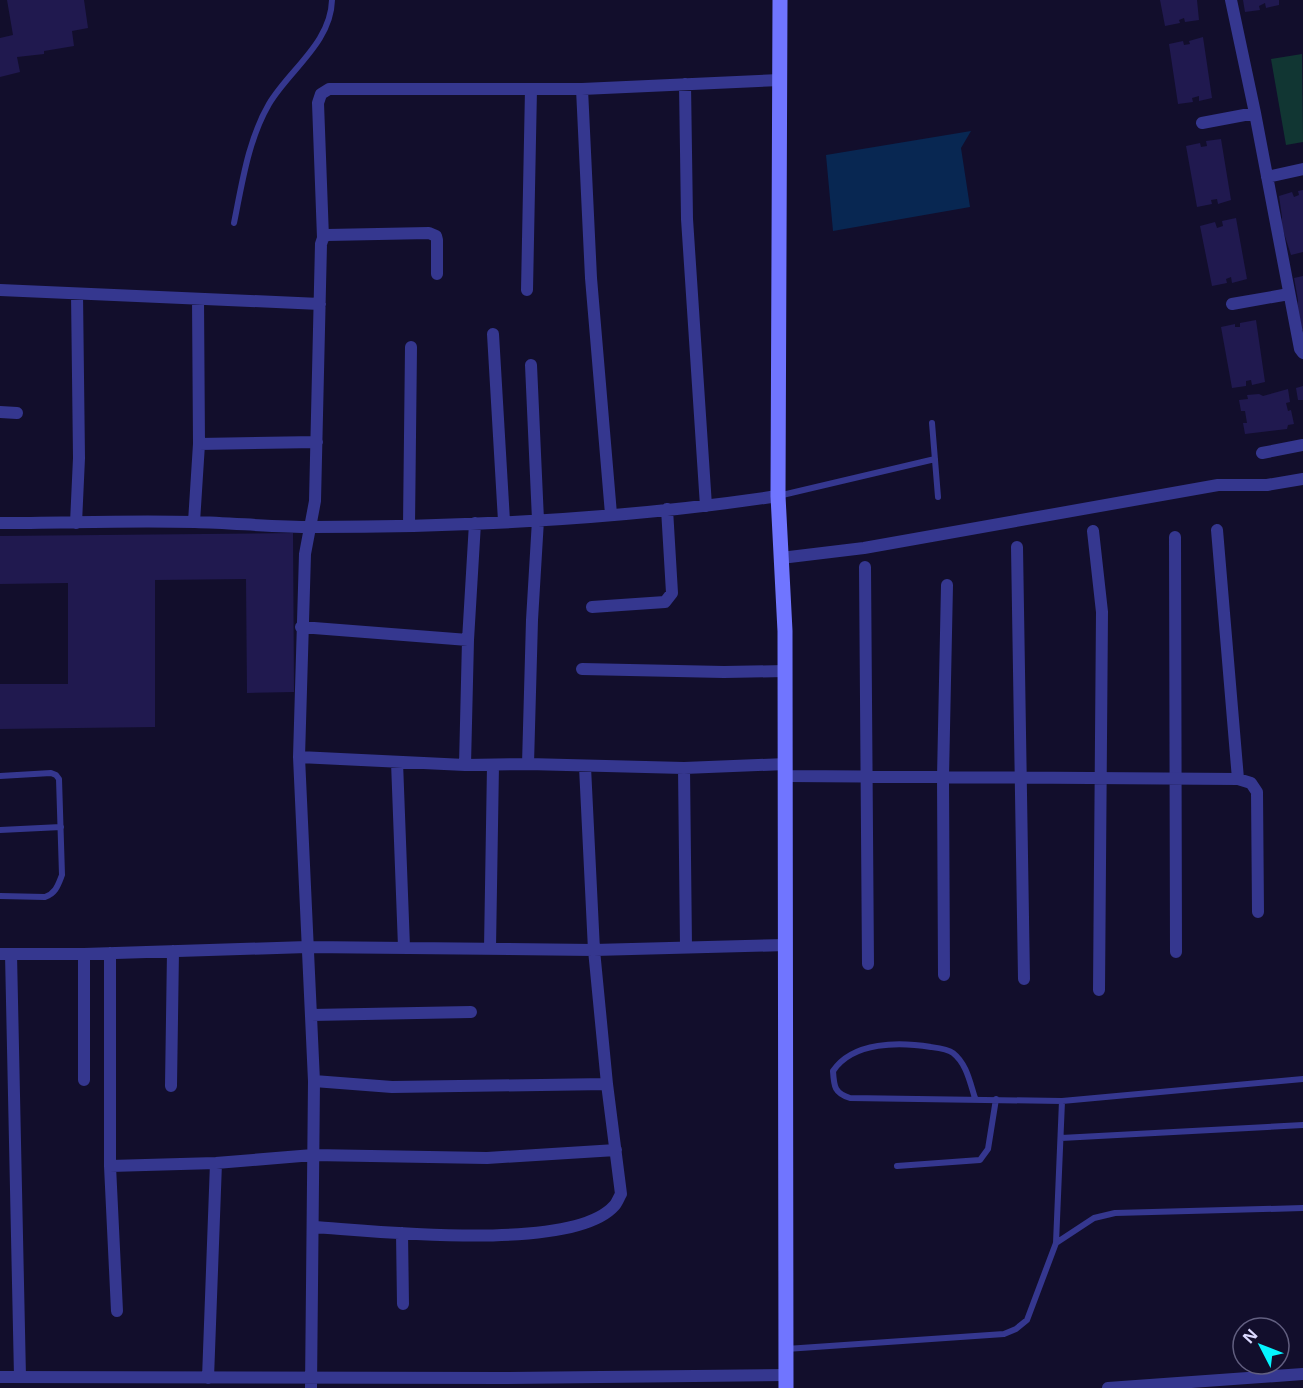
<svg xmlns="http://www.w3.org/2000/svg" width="1303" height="1388" font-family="'Noto Sans',sans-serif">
	<rect width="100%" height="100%" fill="#120e2c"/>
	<!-- green -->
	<path fill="#113633" d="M1302 54 1303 142 1286 145 1271 59Z"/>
	<!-- water -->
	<path fill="#082752" d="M971 131 961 148 970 207 833 231 826 155Z"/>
	<!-- building -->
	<path fill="#20194f" d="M7 0H84L88 28 72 31 74 46 44 51V54L17 57 20 72 0 77V38L13 35Z
		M1160 0H1197L1199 20 1185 22 1184 18 1179 20 1180 23 1165 26Z
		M1243 0H1279V5L1266 8 1265 3 1259 6 1260 10 1245 12Z
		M1203 37 1212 98 1199 101V96L1192 98 1193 102 1178 104 1169 44 1183 41 1184 45 1190 44 1189 41Z
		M1221 139 1231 200 1218 204 1217 199 1211 200 1212 204 1197 207 1186 146 1200 143 1201 147 1207 146 1206 141Z
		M1303 190V252L1291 255 1281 224 1282 217 1279 196 1292 192 1294 197 1299 195 1298 191Z
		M1236 218 1247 279 1232 283 1231 277 1226 279 1227 283 1212 286 1200 226 1215 222 1217 228 1223 226 1222 221Z
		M1303 276V330H1302L1297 308 1298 300 1294 278Z
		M1256 320 1265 382 1252 385 1251 380 1246 381V386L1232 388 1221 327 1235 324V327H1240V323Z
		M1303 386V400H1298L1296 388Z
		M1288 389 1290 402 1286 403 1288 411 1291 410 1294 424 1288 425 1287 429 1245 434 1243 423H1247L1245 411H1241L1239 400 1248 399 1247 395 1259 394 1263 396Z
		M293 533 294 692 247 693 246 579 155 580V727L0 729V684H68V583L0 584V536Z"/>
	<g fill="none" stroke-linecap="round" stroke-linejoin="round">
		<!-- lane -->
		<path stroke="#35378f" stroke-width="6" d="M234 223C242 184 248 140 269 104 289 70 331 43 332 0
			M932 423 938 497
			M778 496 935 459
			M0 776 51 773 56 775 59 779 62 875C58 885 56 893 45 897L0 896
			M0 830 61 827
			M975 1098C970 1083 967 1064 953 1053 948 1049 939 1048 931 1047 900 1042 853 1041 833 1071 834 1086 834 1093 850 1098L1062 1101 1303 1079
			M1061 1138 1303 1125
			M897 1166 980 1160 988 1149 996 1099
			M1056 1243 1094 1218 1115 1213 1303 1208
			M786 1349 1004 1334 1016 1329 1027 1320 1056 1243 1062 1101"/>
		<!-- street -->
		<path stroke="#35378f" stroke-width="12" d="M1231 0 1255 113 1300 349 1303 353
			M685 84 687 219 706 506
			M582 89 591 278 611 514
			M1202 123 1255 113
			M1267 177 1303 169
			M323 238 318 103 321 94 329 89H582L780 80
			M0 290 320 304
			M527 290 531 89
			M1232 304 1289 294
			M493 334 504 521
			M0 412 17 413
			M199 444 317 442
			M1262 453 1303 445
			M194 522 199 444 198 299
			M0 523C65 523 130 520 195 522 234 523 273 527 313 527 467 527 625 519 778 496
			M76 523 79 458 77 294
			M409 525 411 347
			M1217 530 1238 779
			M1093 531 1102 612 1099 990
			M1175 537 1176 952
			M1017 547 1024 979
			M781 558 864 548 1218 485H1267L1303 479
			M865 567 868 964
			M592 607 665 602 672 593 667 509
			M301 627 468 640
			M582 669 724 672 785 671
			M299 757 465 765 528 764 684 768 786 764
			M397 762 404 947
			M528 764 532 620 538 520 531 365
			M465 765 468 640 475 523
			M684 768 686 947
			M786 776 1238 779 1251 783 1257 792 1258 912
			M490 948 493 765
			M110 953V1166L117 1311
			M0 954H84L307 947 594 950 786 945
			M11 954 20 1377
			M944 975 943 777 947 585
			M311 1015 471 1012
			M84 1080V954
			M314 1081 392 1087 607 1084
			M171 1086 173 951
			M110 1166 216 1163 313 1155 487 1158 616 1150
			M314 1227C376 1231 572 1253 614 1206 617 1203 619 1197 621 1194L607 1084 594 950 585 767
			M402 1233 403 1304
			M0 1377 504 1378 786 1375
			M208 1378 216 1163
			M311 1388 314 1081 299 757 305 554 315 501 321 244 323 238 327 235 429 233 436 236 437 240V274
			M1108 1388 1303 1374"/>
		<!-- secondary -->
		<path stroke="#7075ff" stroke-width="15" d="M780 0 778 496 785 631 786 1388"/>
	</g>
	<!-- north arrow -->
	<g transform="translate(1261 1346) rotate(312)"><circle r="28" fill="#120e2c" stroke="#625f80" stroke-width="1.5"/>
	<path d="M0-4.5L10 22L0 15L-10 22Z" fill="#05f5ff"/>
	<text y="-9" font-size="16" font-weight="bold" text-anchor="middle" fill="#dbd9ff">N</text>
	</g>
</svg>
